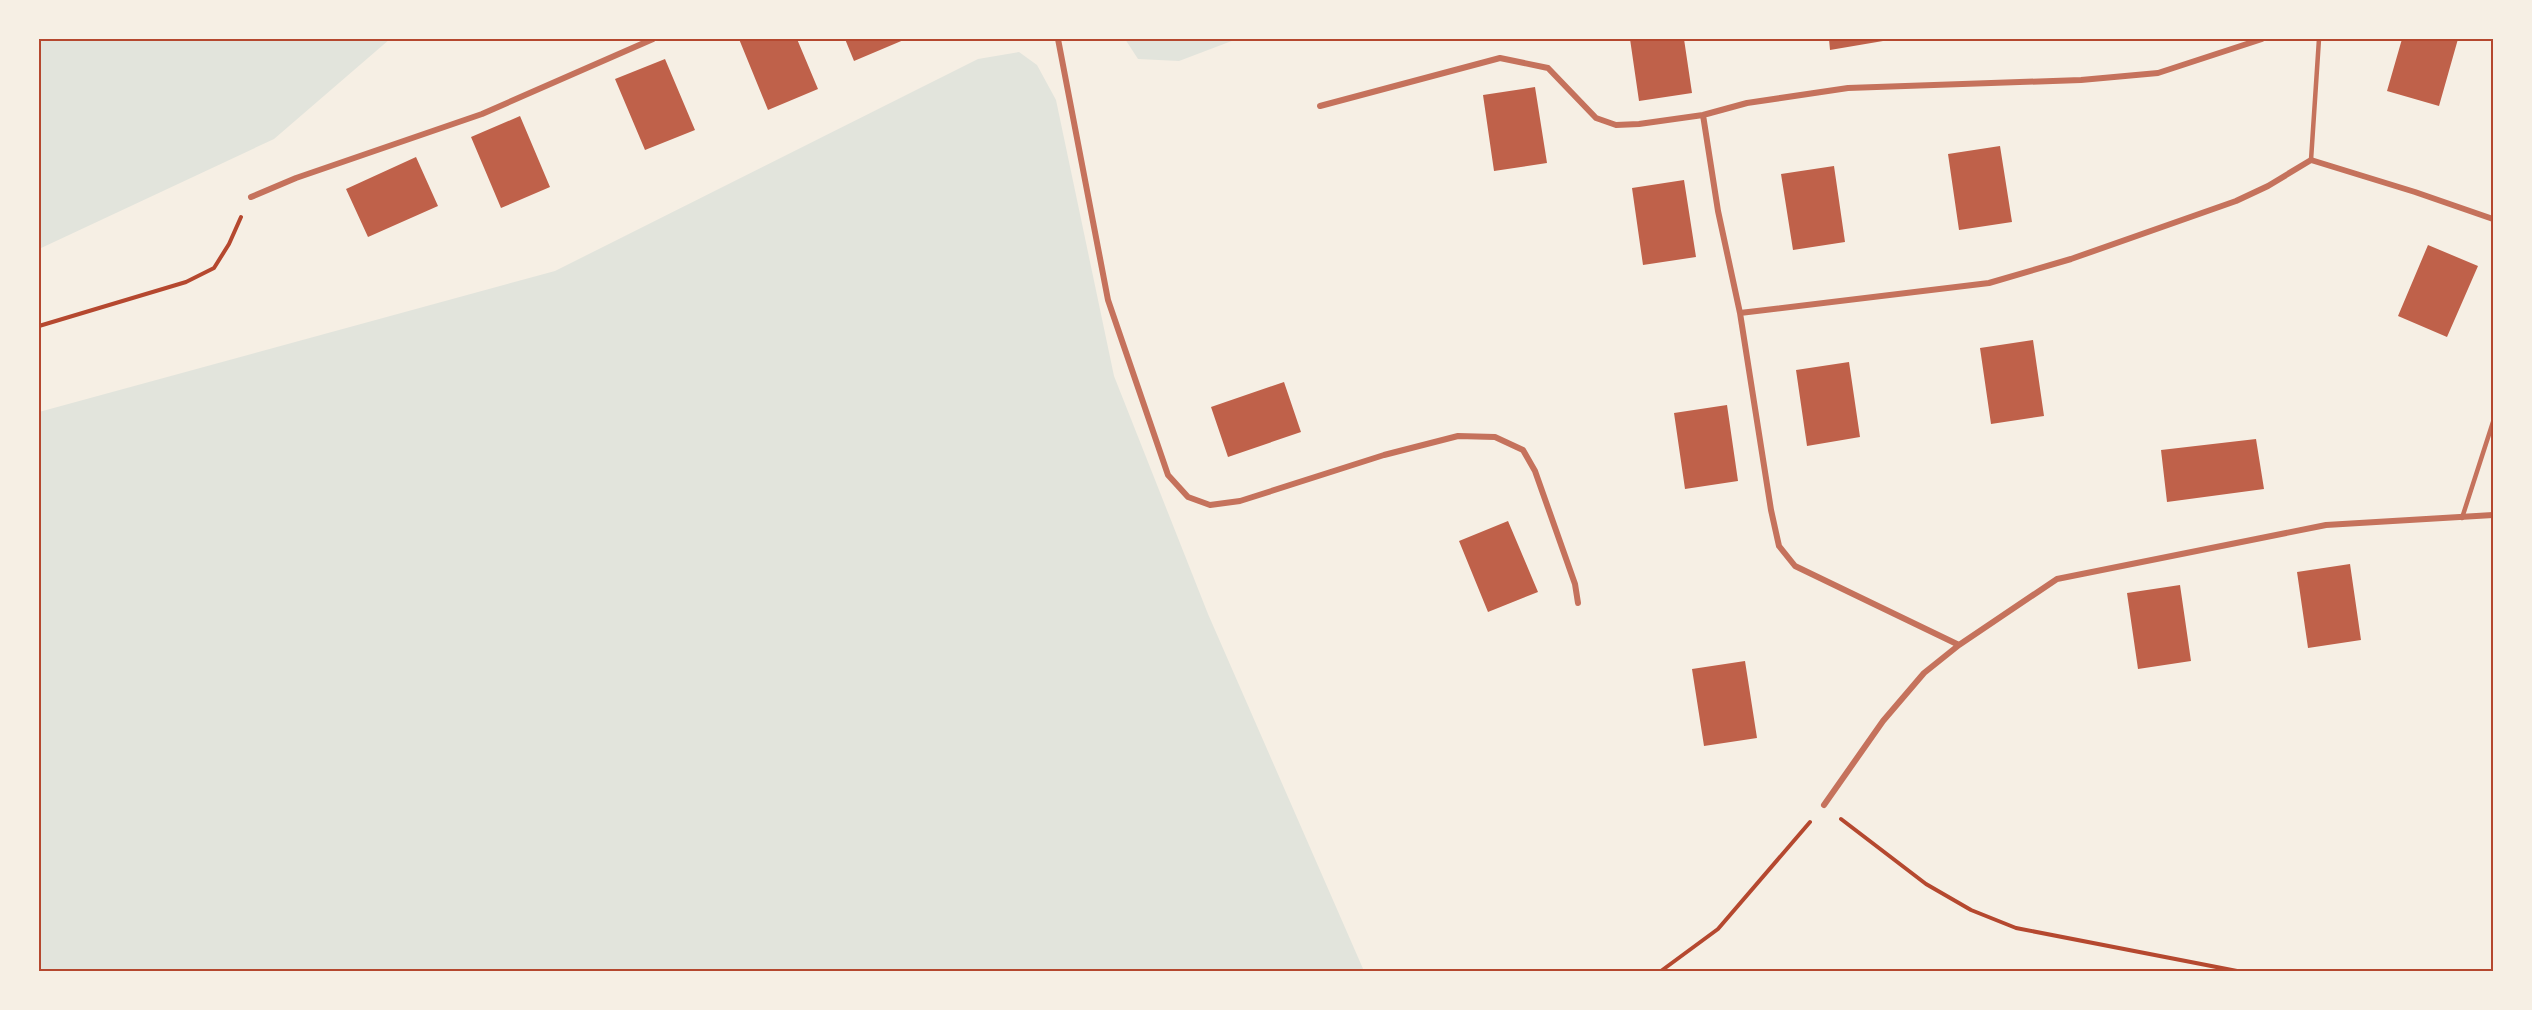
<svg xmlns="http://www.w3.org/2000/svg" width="2532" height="1010" font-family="Overpass,sans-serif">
	<rect width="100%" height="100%" fill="#f6efe4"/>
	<!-- green -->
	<path fill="#e2e4dc" d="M39 39H390L274 139 39 249Z
		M1125 39H1237L1179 61 1138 59Z
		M1019 52 1037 65 1056 100 1114 376 1208 614 1364 971H39V412L555 271 978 59Z"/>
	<!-- building -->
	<path fill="#bf614a" d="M739 39H797L818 89 768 110Z
		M845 39H906L854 61Z
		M1630 39H1684L1692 93 1639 101Z
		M1829 39H1883V41L1830 50Z
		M2402 39H2458L2439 106 2387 91Z
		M665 59 695 130 645 150 615 79Z
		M1535 87 1547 163 1494 171 1483 95Z
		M520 116 550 187 501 208 471 137Z
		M2000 146 2012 222 1959 230 1948 154Z
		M416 157 438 206 368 237 346 189Z
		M1834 166 1845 242 1793 250 1781 174Z
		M1684 180 1696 257 1643 265 1632 188Z
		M2428 245 2478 266 2447 337 2398 316Z
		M2033 340 2044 416 1991 424 1980 348Z
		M1849 362 1860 437 1807 446 1796 370Z
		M1284 382 1301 432 1228 457 1211 407Z
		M1727 405 1738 481 1685 489 1674 413Z
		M2256 439 2264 489 2167 502 2161 450Z
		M1508 521 1538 592 1488 612 1459 541Z
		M2350 564 2361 640 2308 648 2297 572Z
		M2180 585 2191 661 2138 669 2127 593Z
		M1745 661 1757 738 1704 746 1692 669Z"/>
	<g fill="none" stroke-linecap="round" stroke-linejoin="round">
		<!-- path -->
		<path stroke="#b5482f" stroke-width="4" d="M39 326 186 282 214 268 229 244 241 217
			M1841 819 1926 884 1971 910 2016 928 2237 971
			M1661 971 1718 929 1810 822"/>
		<!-- service -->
		<path stroke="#c5725c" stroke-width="4.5" d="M2311 160 2319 39
			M2462 518 2493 422"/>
		<!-- minor -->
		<path stroke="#c5725c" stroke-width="6" d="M1058 39 1108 300 1168 475 1188 497 1210 505 1240 501 1384 455 1458 436 1495 437 1523 450 1535 471 1575 584 1578 603
			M1320 106 1500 58 1548 68 1596 118 1616 125 1639 124 1703 115 1747 103 1848 88 2081 80 2158 73 2262 39
			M1703 115 1718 211 1740 313 1771 510 1779 546 1795 566 1959 645
			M251 197 296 178 482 114 653 39
			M1740 313 1989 283 2071 259 2236 201 2268 186 2311 160 2415 192 2493 219
			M1824 805 1883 721 1924 673 1959 645 2057 579 2326 525 2493 515"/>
	</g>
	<!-- border -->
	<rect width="2532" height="1010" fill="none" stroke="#f6efe4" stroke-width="81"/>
	<rect x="40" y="40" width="2452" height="930" fill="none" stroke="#b5482f" stroke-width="2"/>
</svg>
